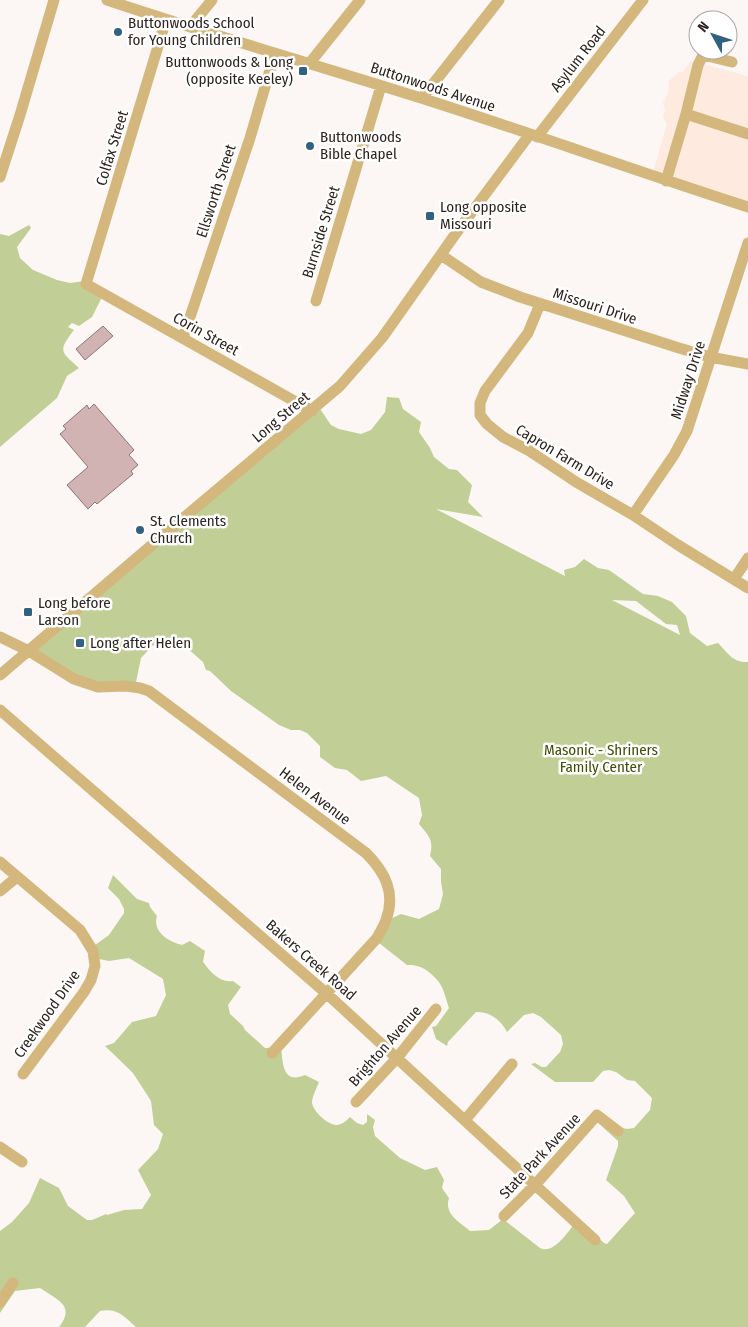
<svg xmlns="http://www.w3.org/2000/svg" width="748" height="1327" font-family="'Fira Sans Condensed',sans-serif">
	<rect width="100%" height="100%" fill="#fcf7f4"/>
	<!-- built -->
	<path fill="#feeadf" d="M691 61 748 76V207L653 173 667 124 663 117 665 111 663 103 668 93 669 81 680 71 682 73Z"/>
	<!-- green -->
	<path fill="#c1cf96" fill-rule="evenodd" d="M29 225 31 228 17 247 20 258 33 270 57 280 70 283 84 281 103 295 92 317 79 326 72 323 68 327 74 330C58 351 60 351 79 368L67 376 57 398 0 447V234L9 236Z
		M387 397 399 398 403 409 421 422 419 432 430 448 434 457 449 469 457 470 472 485 468 502 483 517 436 509 565 576 564 570 575 567 584 559 598 568 609 570 643 594 658 596 672 602 686 616 690 633 707 646 718 643C728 653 733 663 748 662V1327H136C123 1316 118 1308 100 1311L85 1327H59C76 1305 57 1300 40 1288L15 1291 0 1313V1231L12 1222 29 1203 40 1178 59 1188 68 1206 87 1220H92L106 1214 107 1215 124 1210 142 1209 151 1195 138 1170 158 1149 163 1134 154 1125 151 1101 133 1073 105 1046 114 1043 132 1022 156 1016 166 995 163 979 129 958 109 961 99 959 95 945 109 935 124 913V909L119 899 108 888 113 875 137 899 149 903 150 907 157 916C152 932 169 942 182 945L190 941 205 951 203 962C211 972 219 983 233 981L241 987 228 1005 230 1014 243 1026 245 1030 265 1048 281 1047C283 1062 282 1085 305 1075L319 1082C317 1087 313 1095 312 1101 311 1110 328 1125 336 1125 342 1125 346 1121 350 1117L357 1123 363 1125 367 1122V1114L375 1120 373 1127 375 1136 400 1158 425 1170 437 1167 444 1180 442 1188 449 1198C444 1214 458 1221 470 1231L489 1230 503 1219 540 1248C554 1255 568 1231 577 1221H579L604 1243 607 1244 635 1213 624 1196 606 1180 618 1146V1141L596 1121 627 1129 634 1128 650 1110 652 1098 635 1081 627 1080 616 1072 609 1070 603 1071 593 1082H555L531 1064 535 1063 542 1067H546L560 1052 563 1044 561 1035 541 1017 533 1013 524 1015 507 1032C501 1020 489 1011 476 1012L448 1042 447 1046 436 1039 432 1027 436 1026 449 1008C446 1000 444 988 438 981 430 971 420 964 407 965L379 943 390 919 401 914 419 919 439 909 443 894 441 882V869L430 856C434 840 429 836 419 824L422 815 419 798 386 776 361 781 347 770 335 768 320 757V746L307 733 300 730H291L279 725 231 691 210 671 206 670 203 662 187 648 178 646 165 639 157 641 141 658 135 687 108 692 31 651 318 406 331 425 339 429 361 434 371 430 385 412ZM612 600 636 601 666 624 677 625 680 635Z"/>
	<!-- building -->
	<path fill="#d2b3b4" stroke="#8e7374" d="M103 326 113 336 85 360 76 349Z
		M94 404 134 450 129 455 138 465 131 471 133 474 97 504 95 502 88 509 67 485 88 467 60 434 66 429 63 426 87 405 89 409Z"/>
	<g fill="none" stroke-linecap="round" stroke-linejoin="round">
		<!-- minor -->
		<path stroke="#d3b77d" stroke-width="11" d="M107 0C211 35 317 65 421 98 531 133 639 172 748 207
			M166 20 86 284 312 411
			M190 27 212 0
			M309 64 360 0
			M422 98 499 0
			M686 114 698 65 703 55 732 62
			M537 137 643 0
			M0 177 20 115 54 0
			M666 181 686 114 748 134
			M441 255 481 282 520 297 679 348 710 357 748 364
			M316 301 381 86
			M540 304 528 333 485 391 480 403V415L487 424 503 437 528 450 576 482 633 515 678 545 748 588
			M183 338 250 138 275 53
			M633 515 674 455 687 431 748 243
			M734 579 748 558
			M0 637 29 651 74 679 98 687 126 686 140 688 149 691 366 853C385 872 396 893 386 920 384 926 380 932 377 938L272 1053
			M0 675 174 526 340 386 382 338 454 236 530 134
			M0 710 326 993 595 1240
			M0 862 80 930 93 951 95 966 91 980 84 992 23 1074
			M0 891 17 877
			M356 1102 397 1058 436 1009
			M465 1120 512 1064
			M0 1147 22 1162
			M504 1216 535 1185 597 1115 618 1131
			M0 1302 13 1283"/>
	</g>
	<!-- markers -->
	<g fill="#30617f" stroke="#fff" stroke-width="2">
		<circle cx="118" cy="32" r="5"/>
		<rect x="298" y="66" width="10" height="10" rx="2.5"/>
		<circle cx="310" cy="146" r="5"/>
		<rect x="425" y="211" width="10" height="10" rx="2.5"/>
		<circle cx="140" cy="530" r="5"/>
		<rect x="23" y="607" width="10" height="10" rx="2.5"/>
		<rect x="75" y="638" width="10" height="10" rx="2.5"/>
	</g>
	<g text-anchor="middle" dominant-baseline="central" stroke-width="5" stroke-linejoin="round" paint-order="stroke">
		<!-- poi labels -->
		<g font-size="15" fill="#2e241f" stroke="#fff" text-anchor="start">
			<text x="128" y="23">Buttonwoods School<tspan x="128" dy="17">for Young Children</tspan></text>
			<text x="293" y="62" text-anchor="end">Buttonwoods &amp; Long<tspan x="293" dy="17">(opposite Keeley)</tspan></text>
			<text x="320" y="137">Buttonwoods<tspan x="320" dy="17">Bible Chapel</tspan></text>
			<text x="440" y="207">Long opposite<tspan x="440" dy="17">Missouri</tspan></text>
			<text x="150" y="521">St. Clements<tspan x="150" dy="17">Church</tspan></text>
			<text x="38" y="603">Long before<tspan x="38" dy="17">Larson</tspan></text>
			<text x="90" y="643">Long after Helen</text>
		</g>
		<!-- street labels -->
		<g font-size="15" fill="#2e241f" stroke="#fff">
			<text transform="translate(578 59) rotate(-52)">Asylum Road</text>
			<text transform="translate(433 87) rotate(18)">Buttonwoods Avenue</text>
			<text transform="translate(112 148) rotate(-73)">Colfax Street</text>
			<text transform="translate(216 191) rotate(-72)">Ellsworth Street</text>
			<text transform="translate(321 232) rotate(-73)">Burnside Street</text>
			<text transform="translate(595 306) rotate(18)">Missouri Drive</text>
			<text transform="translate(206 334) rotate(29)">Corin Street</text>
			<text transform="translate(688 380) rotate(-72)">Midway Drive</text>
			<text transform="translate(281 417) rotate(-40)">Long Street</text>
			<text transform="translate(565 457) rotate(31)">Capron Farm Drive</text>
			<text transform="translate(315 796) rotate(37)">Helen Avenue</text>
			<text transform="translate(311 960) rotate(41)">Bakers Creek Road</text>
			<text transform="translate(47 1014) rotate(-55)">Creekwood Drive</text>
			<text transform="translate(385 1046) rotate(-49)">Brighton Avenue</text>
			<text transform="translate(540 1156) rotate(-47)">State Park Avenue</text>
		</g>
		<!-- park labels -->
		<g font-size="15" fill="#424e06" stroke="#fff">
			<text x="601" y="750">Masonic - Shriners<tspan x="601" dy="17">Family Center</tspan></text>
		</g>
	</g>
	<!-- north arrow -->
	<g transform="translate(713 35) rotate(310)"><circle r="24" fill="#ffffff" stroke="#aba7a5"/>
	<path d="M0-4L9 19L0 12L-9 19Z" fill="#30617f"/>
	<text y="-8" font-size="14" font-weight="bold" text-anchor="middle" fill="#2e241f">N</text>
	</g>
</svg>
